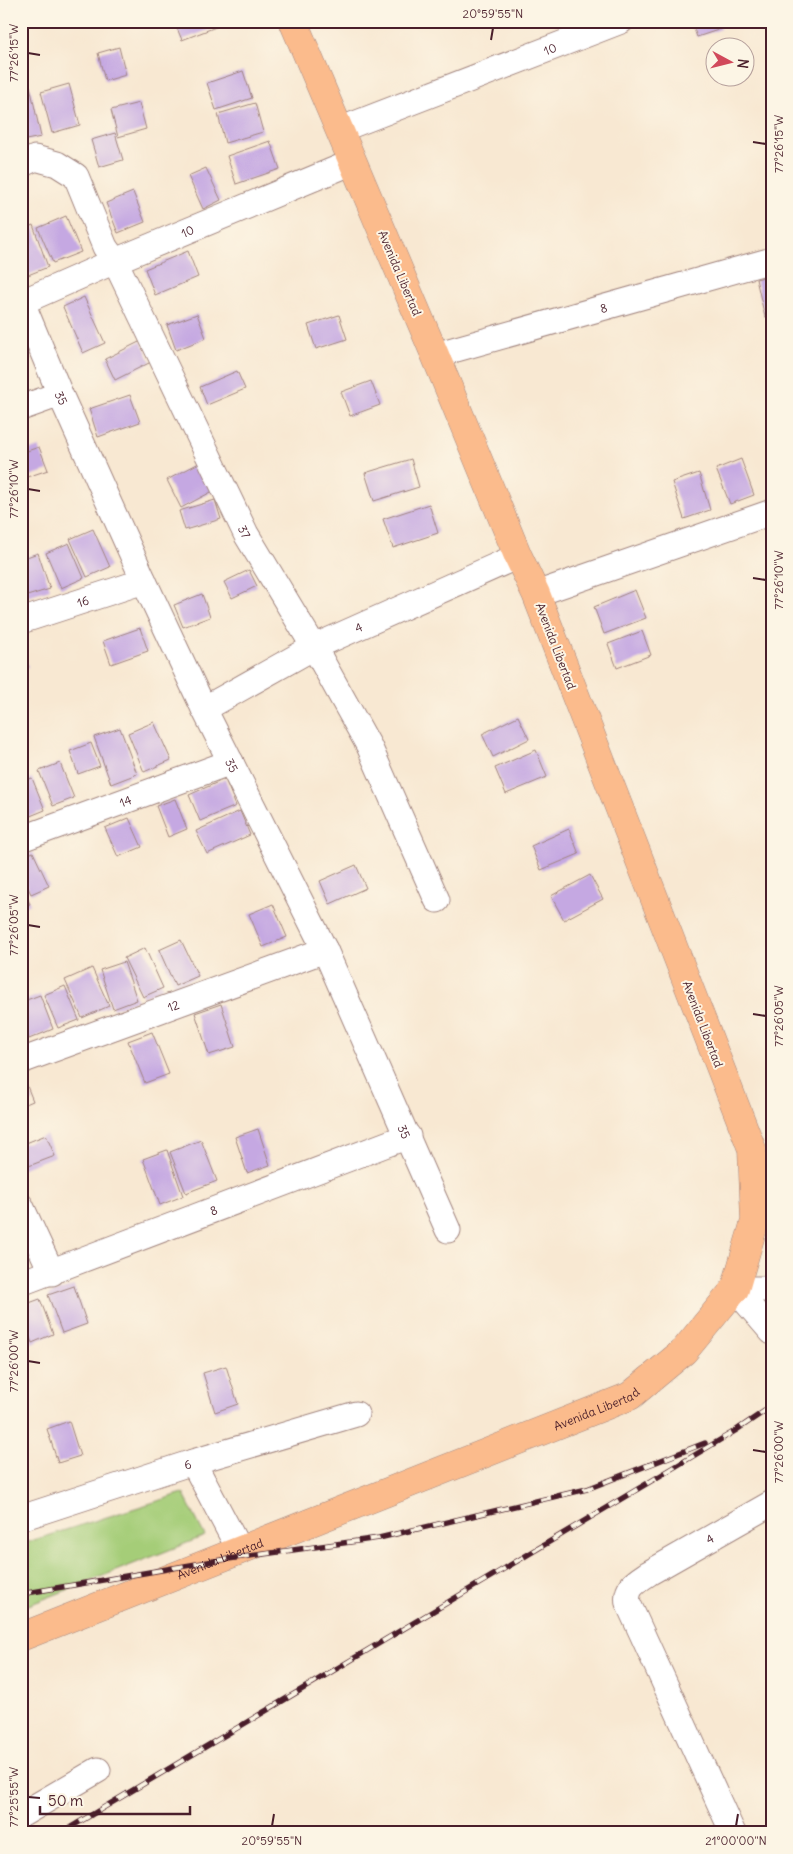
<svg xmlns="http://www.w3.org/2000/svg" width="793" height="1854" font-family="Delius,sans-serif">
	<rect width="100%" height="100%" fill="#fcf5e5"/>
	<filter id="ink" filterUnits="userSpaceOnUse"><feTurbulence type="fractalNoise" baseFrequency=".02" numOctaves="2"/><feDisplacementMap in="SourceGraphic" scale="10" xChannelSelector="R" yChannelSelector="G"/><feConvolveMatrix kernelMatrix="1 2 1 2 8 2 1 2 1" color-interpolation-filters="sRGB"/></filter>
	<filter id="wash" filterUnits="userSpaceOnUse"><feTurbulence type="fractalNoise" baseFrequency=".0096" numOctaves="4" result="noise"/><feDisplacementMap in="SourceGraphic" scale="20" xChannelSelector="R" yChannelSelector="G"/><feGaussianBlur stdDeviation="1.12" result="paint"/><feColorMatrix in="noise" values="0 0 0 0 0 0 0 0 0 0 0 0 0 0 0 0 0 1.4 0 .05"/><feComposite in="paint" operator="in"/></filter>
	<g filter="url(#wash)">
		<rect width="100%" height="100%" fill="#f8e8d2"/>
		<!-- green -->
		<path fill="#a5cd78" stroke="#787652" d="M183 1493 205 1536 21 1608V1544Z"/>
		<g id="blocks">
			<!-- building -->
			<path fill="#c5a8e2" d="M174 21H219L221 25 182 40Z
				M691 21H718L721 29 697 37Z
				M119 47 126 75 105 81 98 53Z
				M243 71 252 98 216 110 207 83Z
				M69 84 80 125 52 133 41 92Z
				M30 86 41 137 21 141V88Z
				M139 103 146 129 118 137 111 110Z
				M255 103 263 132 225 143 218 114Z
				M115 133 123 160 99 167 91 140Z
				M270 141 280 169 236 184 227 156Z
				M206 168 221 200 203 209 188 176Z
				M133 192 145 222 118 233 106 203Z
				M66 216 81 252 53 263 38 228Z
				M33 225 48 267 28 275 21 258V230Z
				M188 251 198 277 155 295 145 269Z
				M772 275V315L765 317 756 279Z
				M84 297 105 343 83 353 63 307Z
				M197 314 206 338 176 350 167 325Z
				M339 315 347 339 316 349 308 325Z
				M141 341 151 362 115 380 105 359Z
				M237 371 245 389 207 405 200 387Z
				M371 381 380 405 350 416 341 392Z
				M130 395 140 422 98 437 89 409Z
				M39 447 48 470 21 479V453Z
				M411 459 419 487 374 501 365 473Z
				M741 459 754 495 730 504 716 469Z
				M199 463 213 491 181 508 167 480Z
				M699 473 710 510 684 519 672 482Z
				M215 500 221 519 185 530 179 511Z
				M429 504 438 533 393 548 383 519Z
				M93 529 110 567 87 577 70 539Z
				M69 543 84 578 61 588 46 553Z
				M38 553 50 589 27 596 21 577V559Z
				M249 570 257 586 232 598 224 582Z
				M635 590 646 618 604 634 594 607Z
				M202 594 210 617 183 627 174 605Z
				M140 628 148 651 111 664 103 641Z
				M642 631 651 655 617 668 608 644Z
				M22 648 28 667 21 669V649Z
				M518 716 529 739 493 757 482 734Z
				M154 722 171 760 144 772 128 733Z
				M120 728 137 774 111 784 94 737Z
				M91 743 100 766 78 774 70 751Z
				M536 750 547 777 506 794 495 768Z
				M60 763 74 798 53 806 39 771Z
				M32 778 45 810 23 819 21 816V782Z
				M225 779 236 806 200 821 189 795Z
				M175 799 187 829 168 837 156 806Z
				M240 811 250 835 207 854 196 831Z
				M129 818 142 847 118 857 105 828Z
				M569 829 579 854 541 870 531 846Z
				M33 852 49 886 31 894 21 873V858Z
				M356 865 366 888 330 904 320 881Z
				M590 875 603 899 564 920 551 896Z
				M21 884 30 904 21 908Z
				M273 904 287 937 263 947 249 914Z
				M181 940 198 976 175 986 159 950Z
				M145 948 163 988 143 997 124 958Z
				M124 962 137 1000 113 1009 100 970Z
				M92 968 109 1006 82 1018 65 980Z
				M65 986 79 1020 58 1028 44 995Z
				M40 995 53 1029 29 1039 21 1020V1002Z
				M221 1004 235 1047 209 1055 195 1013Z
				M21 1028 27 1041 21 1043Z
				M152 1032 169 1074 145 1083 128 1041Z
				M21 1076H23L33 1101 21 1106Z
				M258 1129 270 1165 247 1173 235 1137Z
				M46 1135 55 1156 21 1169V1145Z
				M201 1140 217 1181 186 1193 170 1152Z
				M167 1150 183 1196 160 1205 143 1159Z
				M74 1286 87 1324 62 1333 48 1295Z
				M40 1299 53 1334 32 1343 21 1315V1306Z
				M226 1366 238 1404 215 1412 203 1373Z
				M69 1421 80 1456 58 1463 47 1429Z"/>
		</g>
	</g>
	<g filter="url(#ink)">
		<use href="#blocks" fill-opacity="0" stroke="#a1847e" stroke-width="1"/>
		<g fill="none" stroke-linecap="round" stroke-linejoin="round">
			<!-- minor casing -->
			<g stroke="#a1847e" stroke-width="27">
				<g id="minor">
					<path id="s1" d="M339 130 621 21"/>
					<path id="s2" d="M21 165 35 158 57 164 76 176 105 247 115 261 246 534 314 647 369 746 437 900"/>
					<path id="s3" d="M21 300 60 394 144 581 204 709 325 950 448 1230"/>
					<path id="s4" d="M22 302 115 261 353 162"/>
					<path id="s5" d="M435 355 772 260"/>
					<path d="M21 408 60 394"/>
					<path d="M536 594 772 512"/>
					<path id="s6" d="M21 621 144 581"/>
					<path id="s7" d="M204 709 314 647 518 556"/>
					<path id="s8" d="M21 839 231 762"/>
					<path id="s9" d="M21 1061 325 950"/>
					<path d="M21 1206 52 1273"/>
					<path id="s10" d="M21 1283 408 1136"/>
					<path d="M735 1289 772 1332"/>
					<path d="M735 1289H772"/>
					<path d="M193 1462 240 1551"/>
					<path id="s11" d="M21 1518 193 1462 356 1414"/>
					<path d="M21 1815 98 1770"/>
					<path id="s12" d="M733 1833 628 1603C625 1587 637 1581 649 1573L772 1503"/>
				</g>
			</g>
			<!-- major casing -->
			<g stroke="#a1847e" stroke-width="29">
				<g id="major">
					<path id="s13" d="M21 1637 630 1396 684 1351 735 1289 755 1221 752 1149 536 594 518 556 435 355 293 21"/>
				</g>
			</g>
			<!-- minor -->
			<use href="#minor" stroke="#fff" stroke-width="25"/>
			<!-- major -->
			<use href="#major" stroke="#fbbb8c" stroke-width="28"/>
			<!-- rail casing -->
			<g stroke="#4a1f2b" stroke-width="5.5">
				<path id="rail" d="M21 1594 214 1561 379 1538 587 1489 705 1443
					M61 1833 735 1431 772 1406"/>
			</g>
			<!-- rail -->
			<use href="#rail" stroke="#fcf5e5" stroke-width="4" stroke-dasharray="11" stroke-linecap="butt"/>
		</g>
	</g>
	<!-- ticks -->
	<path fill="none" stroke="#4a1f2b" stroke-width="2" d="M491 40 493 28M28 53 40 55M753 142 766 144M28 489 40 491M753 578 766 580M28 925 40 927M753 1014 766 1016M28 1361 40 1363M753 1450 766 1452M28 1797 40 1798M272 1826 274 1814M736 1826 738 1814"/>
	<g text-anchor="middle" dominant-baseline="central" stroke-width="4" stroke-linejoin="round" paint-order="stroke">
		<!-- street labels -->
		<g font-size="12" fill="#4a1f2b" stroke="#fcf5e5">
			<text stroke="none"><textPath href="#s1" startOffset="226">10</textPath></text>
			<text stroke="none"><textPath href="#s4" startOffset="180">10</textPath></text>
			<text transform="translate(400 273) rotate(67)">Avenida Libertad</text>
			<text stroke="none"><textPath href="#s5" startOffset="175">8</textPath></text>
			<text stroke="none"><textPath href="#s3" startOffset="106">35</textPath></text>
			<text stroke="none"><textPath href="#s2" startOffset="455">37</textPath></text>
			<text stroke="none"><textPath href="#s6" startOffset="65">16</textPath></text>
			<text stroke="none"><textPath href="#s7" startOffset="175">4</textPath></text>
			<text transform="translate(556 646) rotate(69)">Avenida Libertad</text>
			<text stroke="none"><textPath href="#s3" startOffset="511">35</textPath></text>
			<text stroke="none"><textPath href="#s8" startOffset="111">14</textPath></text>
			<text stroke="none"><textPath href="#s9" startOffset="162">12</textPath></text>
			<text transform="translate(703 1024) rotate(69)">Avenida Libertad</text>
			<text stroke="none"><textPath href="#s3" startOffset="916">35</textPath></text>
			<text stroke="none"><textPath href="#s10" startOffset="206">8</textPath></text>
			<text stroke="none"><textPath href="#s13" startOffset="619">Avenida Libertad</textPath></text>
			<text stroke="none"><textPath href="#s11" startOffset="175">6</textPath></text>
			<text stroke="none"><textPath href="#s12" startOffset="362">4</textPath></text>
			<text stroke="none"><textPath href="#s13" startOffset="214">Avenida Libertad</textPath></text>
		</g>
	</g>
	<!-- margin -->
	<rect width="793" height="1854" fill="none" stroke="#fcf5e5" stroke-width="55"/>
	<!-- north arrow -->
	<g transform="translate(730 62) rotate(97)"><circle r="24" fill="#fcf5e5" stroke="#b59f9b"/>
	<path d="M0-4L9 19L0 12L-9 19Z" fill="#d1495b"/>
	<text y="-8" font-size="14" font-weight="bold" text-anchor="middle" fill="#4a1f2b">N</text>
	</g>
	<!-- scale -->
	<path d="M40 1806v8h150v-8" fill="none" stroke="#4a1f2b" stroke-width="2.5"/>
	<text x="48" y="1806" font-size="15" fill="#4a1f2b" stroke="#fcf5e5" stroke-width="4" paint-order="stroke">50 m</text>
	<rect x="28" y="28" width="738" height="1798" fill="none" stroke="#4a1f2b" stroke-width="2"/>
	<g font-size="12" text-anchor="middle" fill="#4a1f2b">
		<text x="493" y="18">20°59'55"N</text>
		<text transform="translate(14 53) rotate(-90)" y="4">77°26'15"W</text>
		<text transform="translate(779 144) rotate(-90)" y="4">77°26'15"W</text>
		<text transform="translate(14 489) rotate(-90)" y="4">77°26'10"W</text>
		<text transform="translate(779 580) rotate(-90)" y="4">77°26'10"W</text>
		<text transform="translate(14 925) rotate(-90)" y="4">77°26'05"W</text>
		<text transform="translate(779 1016) rotate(-90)" y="4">77°26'05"W</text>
		<text transform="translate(14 1361) rotate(-90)" y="4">77°26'00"W</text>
		<text transform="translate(779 1452) rotate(-90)" y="4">77°26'00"W</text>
		<text transform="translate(14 1797) rotate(-90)" y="4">77°25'55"W</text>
		<text x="272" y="1845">20°59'55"N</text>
		<text x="736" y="1845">21°00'00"N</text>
	</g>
</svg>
